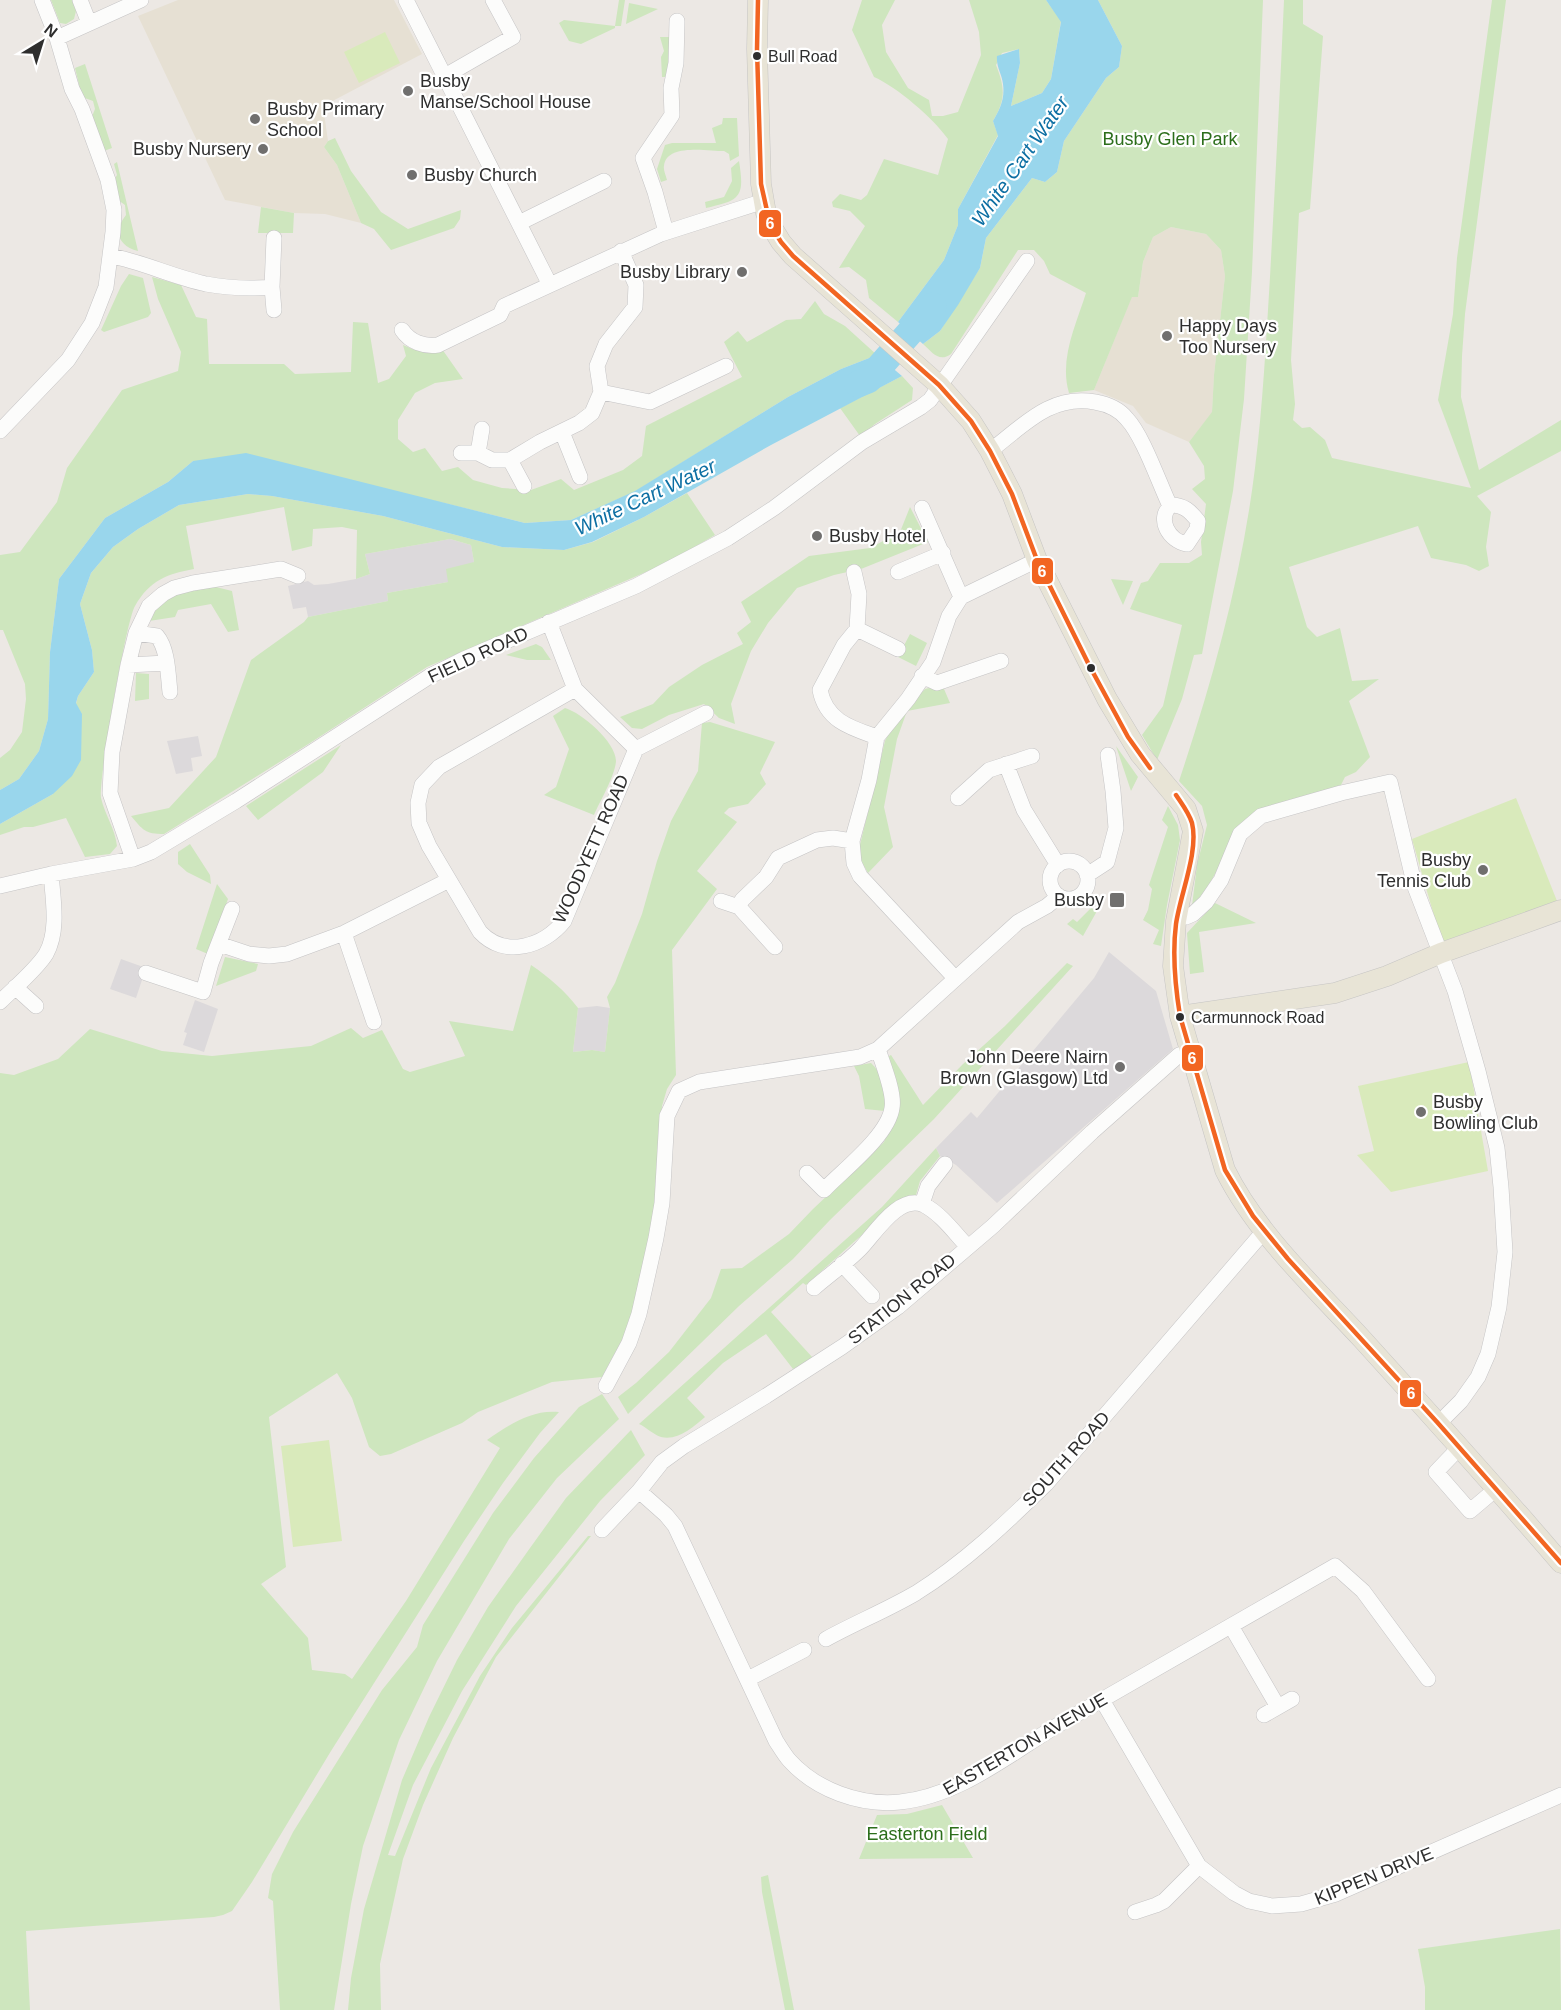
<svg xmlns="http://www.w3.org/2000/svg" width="1561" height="2010" font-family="Helvetica,sans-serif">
	<rect width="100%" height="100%" fill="#ece8e4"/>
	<!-- industrial -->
	<path fill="#dcd9db" d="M450 539 471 545 474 562 448 582 387 593 388 601 308 617 306 607 293 609 288 586 308 581 314 585 328 584 356 579 370 574 365 554Z
		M198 736 202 756 191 758 193 771 176 774 167 741Z
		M1109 952 1156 991 1173 1049 997 1203 956 1165 940 1156 936 1148 971 1112 977 1118 1094 978Z
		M121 959 146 968 136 998 110 989Z
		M195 1000 218 1009 204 1052 183 1045 187 1033 184 1032Z
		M597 1006 610 1008 605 1052 592 1050 573 1052 578 1008Z"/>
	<!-- education -->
	<path fill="#e6e0d3" d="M178 0H394L422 54 323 106 328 141 324 147 337 165 361 223 325 214 294 213 225 200 138 16Z
		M1171 227 1206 234 1221 250 1225 276 1214 375 1212 413 1189 442 1146 423 1133 406 1094 390 1132 296 1138 297 1143 262 1153 237Z"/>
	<!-- green -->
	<path fill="#cee6be" d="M51 0H72L76 11 74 19 66 24 60 23Z
		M619 0H625L621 26H615V28L581 44 569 41 559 23 564 20 615 26Z
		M862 0H895L882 25 886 52 908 88 929 100 932 116H943L958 112 981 55 979 32 969 0H1046L1061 21 1051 79 1042 93 1011 106 1020 63 1019 49 1002 53 996 65C1005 88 1006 99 993 121L998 135 958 209V225L944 260 898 322 869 298 866 280 849 267 839 268 865 226 850 211 833 207 832 202 840 194 861 200 867 195 884 159 938 175 948 139C933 118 897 87 874 77L852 30Z
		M1098 0H1263L1252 272 1244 399 1233 491 1202 654 1194 655 1182 699 1157 760 1142 735 1163 706 1182 625 1130 609 1141 583 1148 581 1160 563H1189L1202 555 1201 542 1206 504 1192 489 1205 479 1204 466 1189 442 1212 412 1214 375 1225 276 1221 250 1206 234 1171 227 1153 237 1143 262 1138 297H1132L1094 390 1069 393C1059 359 1076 325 1086 293L1050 274 1044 261 1034 250H1018L951 354C939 363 932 352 923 344L940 331 980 268 986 238 1032 178 1045 182 1057 172 1064 141 1106 78 1119 67 1122 46Z
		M1284 0H1303V24L1323 36 1310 209 1299 213 1291 360 1295 404 1293 420 1302 428 1310 427 1325 440 1332 458 1471 488 1438 400 1453 314 1457 258 1492 0H1506L1465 314 1462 356 1461 397 1479 470 1561 420V451L1477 496 1491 512 1486 547 1489 566 1479 571 1466 565 1431 558 1418 526 1289 567 1307 627 1317 637 1340 628 1352 681 1379 679 1349 701 1370 757 1356 772 1345 777 1341 785C1310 797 1256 802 1236 830 1232 836 1229 844 1226 851 1217 871 1208 890 1192 906L1197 865 1207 825 1202 806 1179 781C1213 679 1242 575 1255 468 1263 404 1266 341 1270 277 1275 185 1280 92 1284 0Z
		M629 3 658 9 626 24Z
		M660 37H672L668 75 665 77H662L661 57 664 51Z
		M85 64 112 148 104 151 91 119 95 109 93 101 82 97 75 68Z
		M723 118H737L739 156 730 161 729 154 724 151C708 151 666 143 664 166 663 169 666 176 667 180L661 182 657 169 665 145 672 143H716L712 128 722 124Z
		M335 138 351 171 381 212 408 229 461 210 460 219 454 228 391 250 374 229 361 223 337 165 324 147 328 141Z
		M739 161C745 198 740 200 706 208L705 202 724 197 732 181 731 168Z
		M117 162 138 251C118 246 113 231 126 215L125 205 118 200 113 182 117 175 114 164Z
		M261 207 294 213 293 233H258Z
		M129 274 143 278 151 313 148 317 104 332 101 330 121 286Z
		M152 277 181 285 196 317 207 319 209 364H284L295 374 351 372 353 322 368 323 378 383 389 379 406 356 403 345 415 350 442 349 463 379 435 383 415 393 398 420V439L413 452 425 448 442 471 458 467 473 480 502 488 531 490 561 479 574 490 623 470 642 456 646 426 742 377 724 342 738 331 747 342 786 320 801 319 815 301 824 314 845 326 877 355 841 369 788 397 636 491 571 520 525 523 444 503 193 461 168 482 105 518 59 579 50 652 48 719 39 751 19 779 0 790V758L10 750 22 732 26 699 25 684 3 630H0V555L20 552 57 502 67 468 122 390 178 371 181 352 158 299Z
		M902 376 913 388 912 400 875 424 860 436 840 408Z
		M687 493 715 535 669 562 427 667 310 743 164 834C145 834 143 830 131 816L169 808 216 757 251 660 304 622 308 617 388 601 387 593 448 582 446 569 474 562 471 545 450 539 439 541 365 554 370 574 356 579 357 530 342 527 313 529 312 546 292 551 284 507 186 526 194 569C167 574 150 580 135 606 126 621 98 782 101 798 105 815 115 828 117 846L110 854 85 857 66 818 33 827H24L0 835V824L53 794 78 696 94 672 92 650 80 604 91 573 113 547 138 529 179 505 248 494 272 496 383 516 502 547 564 550 593 542 644 517Z
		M910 507 928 542 861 569 834 575 797 588 768 623 751 651 731 704 735 724 719 718 704 704 669 715 642 729 632 728 620 717 653 704 669 687 702 665 743 644 737 633 751 622 741 602 809 556 870 548 900 532Z
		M1111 579 1133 581 1123 605Z
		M212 586 232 591 239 630 228 632 211 604 178 610 175 617 149 621C156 593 189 591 212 586Z
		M910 634 927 643 916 666 898 657Z
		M536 644 542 647 551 660H527L506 655Z
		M136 673 149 674V699L135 701Z
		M929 688 944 689 950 703 907 711 897 739 884 807 893 847 868 873 861 861 859 849 885 741C894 721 910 705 925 689Z
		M565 708C582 713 616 742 616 761 615 776 600 801 594 815L544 795 556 787 569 749 553 716Z
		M710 722 775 742 760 773 766 784 748 804 729 808 724 813 737 822 697 871 717 889 672 950 676 1075 667 1089 662 1106 654 1220 629 1327 602 1377 552 1382 478 1412 462 1423 391 1454 380 1456 369 1447 352 1398 337 1373 269 1417 286 1567 261 1584 308 1638 312 1670 345 1674 352 1679 406 1601 500 1448 487 1440C509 1425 532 1409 559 1412L540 1433 503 1483 464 1541 331 1751 252 1882 232 1911 223 1915 214 1917 26 1931 30 2010H0V1073L14 1075 58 1059 90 1029 162 1051 212 1056 311 1046 351 1028 363 1038 382 1030 403 1069 410 1072 465 1056 449 1021 513 1031 531 965C549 977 565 991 578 1008L573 1052 592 1050 605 1052 610 1008 607 997 615 983 642 914 657 861 671 821 698 771 702 723Z
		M341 745 323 772 258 820 246 806Z
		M1116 746 1138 777 1131 791Z
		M1168 806 1178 825 1180 840 1167 905 1161 946 1153 944 1159 930 1143 920 1148 910 1152 889 1149 885 1168 827 1162 820Z
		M190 844 210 875 211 884 187 872 178 864V852Z
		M217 884 228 899 208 954 196 949Z
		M1215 903 1256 923 1199 932 1204 972 1190 974 1187 933Z
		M1091 908 1097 911 1083 936 1067 924 1073 919 1077 922Z
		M225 957 258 964 256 971 216 986Z
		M1067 963 1073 966 934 1119 830 1220 793 1259 739 1306 628 1414 618 1397 636 1383 669 1352 711 1298 721 1269 742 1268 789 1234 813 1209 884 1142 894 1118 885 1058 891 1055 923 1105 963 1064 1005 1026Z
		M871 1063C884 1075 886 1093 885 1111L865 1109 859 1076 854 1066Z
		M936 1148 940 1156 920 1181 916 1195 903 1198 806 1285 803 1283 771 1312 813 1358 793 1369 766 1334 723 1363 687 1398 705 1417C693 1427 678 1441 661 1437 654 1435 646 1427 639 1424L882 1207Z
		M602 1394 619 1419 557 1478 509 1539 437 1661 399 1740 363 1846 351 1904 334 2010H280L273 1901 268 1898 272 1874 293 1832 382 1690 417 1647 423 1625 493 1513 534 1458 579 1407Z
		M631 1430 645 1455 600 1501 516 1606 462 1691 413 1785 388 1855 395 1856 431 1768 480 1676 512 1628 588 1536H591L496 1657 453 1738 423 1805 403 1859 380 1964 381 2010H348L351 1978 364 1909 402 1780 429 1717 457 1660 488 1607 530 1548 566 1498Z
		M942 1805 973 1858 859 1859 877 1815 907 1814Z
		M768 1875 794 2010H785L762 1892 761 1877Z
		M1560 1929 1561 2010H1425V1987L1418 1949Z"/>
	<!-- pitch -->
	<path fill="#d9eabb" d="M385 32 400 63 359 83 344 52Z
		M1516 798 1557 901 1445 944 1441 940 1412 839Z
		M1469 1062 1488 1171 1391 1192 1357 1155 1374 1151 1358 1086Z
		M329 1440 342 1541 293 1547 281 1446Z"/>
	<!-- water -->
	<path fill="#99d6ec" d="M1046 0H1098L1122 46 1119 67 1106 78 1064 141 1057 172 1045 182 1032 178 986 238 980 268 958 305 940 331 923 344 898 322 944 260 958 225V209L998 136 993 121C1000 109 1005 99 1003 84 1002 74 996 67 997 56L1019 49 1020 63 1011 106 1042 93 1051 79 1061 22Z
		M877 355 902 376 771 445 644 517 592 542 564 550 502 547 383 516 272 496 248 494 179 505 138 529 113 547 91 573 80 604 92 650 94 672 78 696 76 703 82 714 81 760 72 776 53 794 0 824V790L19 779 39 751 48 719 50 652 59 579 105 518 168 482 193 461 246 453 525 523 571 520 635 491 788 397 841 369Z"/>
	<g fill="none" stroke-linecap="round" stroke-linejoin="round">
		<!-- river -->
		<path stroke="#99d6ec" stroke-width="27" d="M858 384 868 380 933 306"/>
		<!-- minor casing -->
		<g stroke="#c5c4c5" stroke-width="16">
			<path id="minor" d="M80 0 89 23
				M406 0 549 283
				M57 38 141 0
				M445 76 513 37 493 0
				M519 223 604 181
				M666 232 655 192 643 158 672 115 671 88 676 63 677 21
				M111 256C143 262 173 277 206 284 228 288 250 289 272 287
				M274 310 272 287 274 238
				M402 330C410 342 424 347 438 345L500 315 504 306 661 234 764 201
				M601 392 650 402 726 366
				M0 431 68 360 92 323 106 287 113 232 114 210 108 180 82 109 72 89 57 38 42 0
				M562 432 580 477
				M990 451C1023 426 1050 394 1095 402 1107 404 1119 409 1127 419 1143 436 1159 483 1170 506
				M461 453H478L482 429
				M478 453 492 460H510L540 442 579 423 592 413 601 392 597 366 606 344 635 307 636 285 621 251
				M510 460 524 486
				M1171 505C1184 505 1190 511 1198 521L1197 529 1187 544C1169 541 1156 519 1171 505Z
				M922 508 961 597
				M854 572 859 594 857 629 844 645 820 690C826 721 851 728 877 737
				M898 572 943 553
				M549 622 575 689 636 749 564 921C544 946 505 959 480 932L429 846 419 823 418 803 422 785 439 767 575 689
				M857 629 898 649
				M136 633 157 636C168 649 168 675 170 692
				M128 665 166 663
				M922 676 937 683 1001 661
				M636 749 706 713
				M1006 764 1024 810 1058 865
				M958 798 989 770 1032 756
				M852 841 854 863 860 876 955 978
				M133 859 110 793 112 752 128 665 136 633 149 606 163 594 174 588 193 583 281 569 298 576
				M1050 880a19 19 0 1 1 38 0a19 19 0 1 1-38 0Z
				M1087 875 1107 862 1116 828 1113 791 1108 755
				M0 886 51 874 133 859 151 852 236 801 430 676 464 659 636 586 728 538 774 508 862 442 921 407 930 400 1027 261
				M721 901 739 907
				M1177 915 1186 917 1193 914 1206 902 1221 880 1240 834 1261 816 1341 793 1390 782 1415 887 1455 991 1478 1071 1497 1148 1501 1187 1505 1252 1499 1307 1488 1354 1478 1377 1461 1401 1439 1423
				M344 933 374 1022
				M219 944 249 954 269 956 287 954 344 933 449 880
				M775 947 739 907 742 900 766 877 778 858 817 840 833 838 852 841 869 780 877 737 908 699 933 662 949 616 961 597 1037 560
				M146 973 203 992 211 963 232 909
				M15 987 36 1006
				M0 1002C14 988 36 970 46 954 59 931 53 899 51 874
				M807 1173 824 1190C843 1170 888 1136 892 1108 895 1093 883 1065 878 1049
				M922 1204 928 1186 945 1164
				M842 1264 872 1296
				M814 1288C829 1275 846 1263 860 1249 874 1235 899 1193 924 1205 941 1214 954 1232 967 1246
				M606 1386 629 1343 639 1314 656 1238 662 1203 667 1116 679 1091 699 1082 860 1057 878 1049 1018 922 1047 906 1059 896
				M1459 1448 1436 1472 1470 1511 1496 1489
				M639 1491 666 1515 675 1526 776 1741C780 1747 784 1754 789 1760 816 1790 860 1806 900 1802 959 1796 1008 1755 1058 1725 1150 1672 1242 1619 1335 1566L1363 1591 1428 1679
				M602 1530 639 1491 662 1462 684 1446 766 1396 842 1347 898 1307 993 1226 1092 1132 1179 1055 1190 1052
				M1231 1626 1278 1707
				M826 1639C855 1623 887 1610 916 1593 964 1563 1006 1523 1046 1484L1265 1230
				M748 1679 804 1650
				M1102 1700 1199 1866 1234 1893 1249 1901 1272 1906 1301 1904 1336 1894 1561 1795
				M1264 1715 1292 1699
				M1135 1912 1156 1905 1164 1901 1199 1866"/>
		</g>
		<!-- major casing -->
		<g stroke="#c6c5c4" stroke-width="21">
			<path id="major" d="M758 0 757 49 761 184 766 213 770 224 781 242 793 256 939 385 971 421 990 451 1012 494 1037 560 1107 699 1140 754 1186 809 1193 831 1176 921 1173 966 1180 1016 1225 1170C1256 1233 1315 1288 1362 1339 1429 1413 1496 1487 1561 1563
				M1180 1016 1335 993 1387 976 1441 953 1561 910"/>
		</g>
		<!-- minor -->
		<use href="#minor" stroke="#fcfcfb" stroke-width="15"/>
		<!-- major -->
		<use href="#major" stroke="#e8e4d6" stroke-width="20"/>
		<!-- bus-1 casing -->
		<g stroke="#fff" stroke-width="9">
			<path id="bus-1" d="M758 0 757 49 761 184 770 224 781 242 793 256 939 385 971 421 990 451 1012 494 1037 560 1089 665 1128 737 1150 768
				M1176 795C1182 804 1189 813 1192 823 1199 851 1180 895 1176 924 1172 955 1175 985 1180 1016L1225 1170 1253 1216 1288 1259 1437 1422 1561 1563"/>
		</g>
		<!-- bus-1 -->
		<use href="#bus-1" stroke="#f26522" stroke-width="4.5"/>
	</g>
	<!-- markers -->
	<g fill="#2e2e2e" stroke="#fff" stroke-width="2">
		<circle cx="757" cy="56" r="5"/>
		<circle cx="1091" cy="668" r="5"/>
		<circle cx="1180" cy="1017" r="5"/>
	</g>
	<g fill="#706f6e" stroke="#fff" stroke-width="2">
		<circle cx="408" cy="91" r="6"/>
		<circle cx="255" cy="119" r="6"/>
		<circle cx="263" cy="149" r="6"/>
		<circle cx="412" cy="175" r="6"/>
		<circle cx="742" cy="272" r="6"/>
		<circle cx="1167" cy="336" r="6"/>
		<circle cx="817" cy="536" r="6"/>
		<circle cx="1483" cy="870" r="6"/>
		<rect x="1109" y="892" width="16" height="16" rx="3"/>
		<circle cx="1120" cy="1067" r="6"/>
		<circle cx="1421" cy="1112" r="6"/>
	</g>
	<g text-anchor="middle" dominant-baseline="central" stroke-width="4.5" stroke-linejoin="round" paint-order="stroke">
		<!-- bus labels -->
		<g font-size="16" fill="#2e2e2e" stroke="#fff" text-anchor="start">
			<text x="768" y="56">Bull Road</text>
			<text x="1191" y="1017">Carmunnock Road</text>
		</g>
		<!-- poi labels -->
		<g font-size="18" fill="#2e2e2e" stroke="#fff" text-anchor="start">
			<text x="420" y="81">Busby<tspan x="420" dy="21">Manse/School House</tspan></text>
			<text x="267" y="109">Busby Primary<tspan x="267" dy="21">School</tspan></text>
			<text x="251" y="149" text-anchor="end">Busby Nursery</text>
			<text x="424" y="175">Busby Church</text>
			<text x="730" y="272" text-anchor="end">Busby Library</text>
			<text x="1179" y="326">Happy Days<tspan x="1179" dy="21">Too Nursery</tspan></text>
			<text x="829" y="536">Busby Hotel</text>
			<text x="1471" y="860" text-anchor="end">Busby<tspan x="1471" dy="21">Tennis Club</tspan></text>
			<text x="1104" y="900" text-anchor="end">Busby</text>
			<text x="1108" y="1057" text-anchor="end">John Deere Nairn<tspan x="1108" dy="21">Brown (Glasgow) Ltd</tspan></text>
			<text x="1433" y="1102">Busby<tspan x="1433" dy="21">Bowling Club</tspan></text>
		</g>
		<!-- park labels -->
		<g font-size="18" fill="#2c6e1b" stroke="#fff">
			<text x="1170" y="139">Busby Glen Park</text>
			<text x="927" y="1834">Easterton Field</text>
		</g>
		<!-- street labels -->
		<g font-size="18" fill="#2e2e2e" stroke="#fff">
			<text transform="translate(478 655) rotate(-25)">FIELD ROAD</text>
			<text transform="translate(591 849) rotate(-66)">WOODYETT ROAD</text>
			<text transform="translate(902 1299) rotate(-39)">STATION ROAD</text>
			<text transform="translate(1066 1459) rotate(-48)">SOUTH ROAD</text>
			<text transform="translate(1025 1744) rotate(-30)">EASTERTON AVENUE</text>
			<text transform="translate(1374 1876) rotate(-22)">KIPPEN DRIVE</text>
		</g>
		<!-- water labels -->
		<g font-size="20" font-style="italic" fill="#0d6fa3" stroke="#fff">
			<text transform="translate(1020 161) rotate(-55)">White Cart Water</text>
			<text transform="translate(645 497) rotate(-25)">White Cart Water</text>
		</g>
	</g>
	<g stroke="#fff" stroke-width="2">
		<rect x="758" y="209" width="24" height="29" rx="6" fill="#f26522"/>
		<rect x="1031" y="557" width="23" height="28" rx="6" fill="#f26522"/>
		<rect x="1181" y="1044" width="23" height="28" rx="6" fill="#f26522"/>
		<rect x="1399" y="1379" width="23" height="29" rx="6" fill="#f26522"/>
	</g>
	<g font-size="16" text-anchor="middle" font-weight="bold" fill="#fff">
		<text x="770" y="229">6</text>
		<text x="1042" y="577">6</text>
		<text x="1192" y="1064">6</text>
		<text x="1411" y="1399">6</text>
	</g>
	<!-- north arrow -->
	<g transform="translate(42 42) rotate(38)" stroke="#ffffff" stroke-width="4.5" paint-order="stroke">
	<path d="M0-4.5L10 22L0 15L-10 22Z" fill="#2e2e2e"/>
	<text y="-9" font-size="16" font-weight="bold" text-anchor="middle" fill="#2e2e2e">N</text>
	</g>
</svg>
